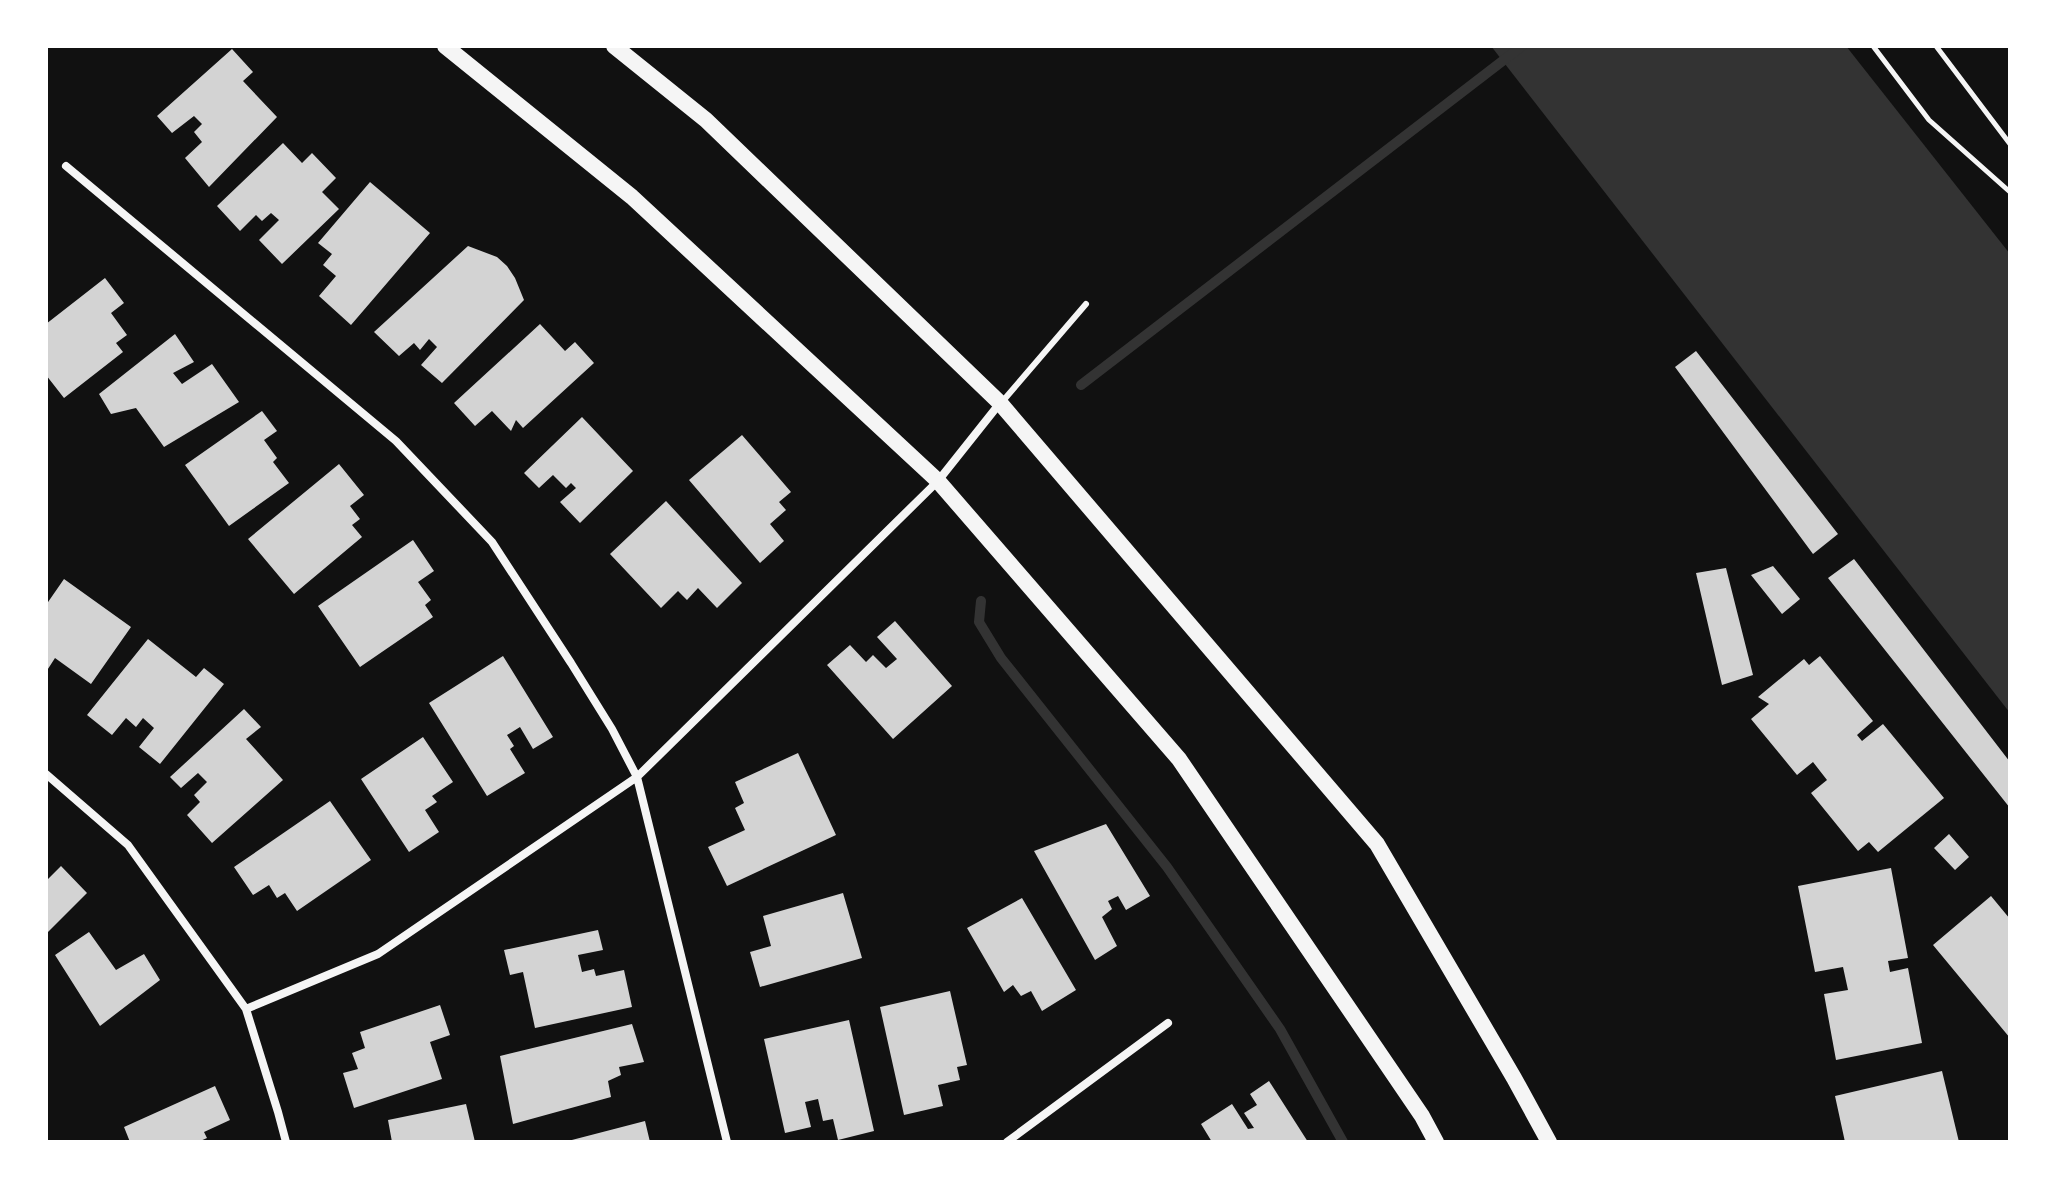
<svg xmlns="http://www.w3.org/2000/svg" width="2056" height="1188" font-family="Ubuntu,sans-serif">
	<rect width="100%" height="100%" fill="#111"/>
	<!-- water -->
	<path fill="#333" d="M1491 46H1846L2010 254V713Z"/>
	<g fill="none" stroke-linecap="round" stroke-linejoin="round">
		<!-- stream -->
		<path stroke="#333" stroke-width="10" d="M1081 385 1522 46
			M981 601 979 622 1001 658 1167 867 1280 1029 1343 1142"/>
	</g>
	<!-- building -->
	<path fill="#d3d3d3" d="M232 49 253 72 243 81 277 117 209 187 185 158 202 142 194 132 202 124 194 116 172 133 157 116Z
		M283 143 302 163 312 153 336 178 322 192 339 209 282 264 259 240 279 220 271 213 262 221 256 215 240 231 217 206Z
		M370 182 430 233 351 325 319 296 336 276 323 265 332 254 318 243Z
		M468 246 497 257 507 266 515 278 524 300 442 383 421 365 437 347 429 339 420 350 414 343 399 356 374 332Z
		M105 278 124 303 111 313 127 335 116 343 123 352 64 398 46 375V324Z
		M540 324 565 351 575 342 594 363 523 428 516 420 511 431 492 411 475 426 454 403Z
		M175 334 194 362 173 373 182 384 212 364 239 402 164 447 136 408 111 414 99 394Z
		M1696 351 1838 534 1813 554 1675 367Z
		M262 411 277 431 264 440 277 458 273 462 289 483 229 526 185 465Z
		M582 417 633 471 580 523 560 502 576 488 571 483 566 488 553 475 539 488 524 473Z
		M742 435 791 492 779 502 786 510 770 524 784 541 760 563 689 480Z
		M339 464 364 495 350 506 360 519 352 525 362 537 294 594 248 539Z
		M666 501 742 583 717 608 698 588 687 600 678 591 661 608 610 554Z
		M413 540 434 571 418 582 431 600 425 605 433 617 360 667 318 606Z
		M1854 559 2010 762V808L1828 578Z
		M1773 566 1800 599 1782 614 1751 575Z
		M1726 568 1753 675 1722 685 1696 573Z
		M64 579 131 627 91 684 55 658 46 672V605Z
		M895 621 952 686 893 739 827 665 850 645 866 662 873 655 886 668 897 659 877 637Z
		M148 639 196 677 204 668 224 684 160 764 139 747 154 728 143 718 136 727 126 718 112 735 87 715Z
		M503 656 553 737 533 749 520 727 507 735 514 746 510 749 525 773 487 796 429 703Z
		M1820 656 1873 721 1857 735 1862 741 1883 724 1944 798 1878 852 1869 842 1858 851 1811 793 1827 780 1813 762 1797 775 1751 719 1769 704 1758 697 1804 659 1809 665Z
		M244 709 261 727 246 739 283 780 212 843 187 815 200 802 194 795 207 782 198 773 181 788 170 777Z
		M423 737 453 782 432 796 437 802 425 810 439 832 409 852 361 779Z
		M798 753 836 835 727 886 708 847 745 830 735 808 744 803 735 782Z
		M330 801 371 860 297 911 285 893 277 898 269 885 253 895 234 867Z
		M1106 824 1150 896 1126 910 1118 896 1108 901 1112 909 1102 917 1117 946 1095 960 1034 851Z
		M1949 834 1969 857 1955 870 1934 848Z
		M61 866 87 893 46 934V877L48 879Z
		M1891 868 1908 958 1888 961 1890 972 1908 968 1922 1043 1836 1060 1824 994 1848 990 1843 967 1815 972 1798 886Z
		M843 893 862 958 760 987 750 952 771 946 763 916Z
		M1991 896 2010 919V1038L1933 945Z
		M1022 898 1076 990 1042 1011 1031 991 1021 996 1013 985 1004 992 967 928Z
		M598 930 603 950 578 955 582 972 594 969 596 976 624 970 632 1007 535 1028 523 972 510 975 504 950Z
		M89 932 116 970 144 954 160 980 100 1026 55 955Z
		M950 991 967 1065 957 1067 960 1080 938 1085 943 1106 904 1115 880 1007Z
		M440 1005 450 1035 430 1042 442 1079 354 1108 343 1073 358 1069 352 1053 365 1048 360 1032Z
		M849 1020 874 1131 838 1140 833 1119 823 1121 818 1099 805 1102 811 1127 785 1133 764 1039Z
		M632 1024 644 1062 619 1067 621 1075 608 1081 611 1097 513 1124 500 1056Z
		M1942 1071 1959 1142H1845L1835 1096Z
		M1269 1081 1308 1142H1212L1201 1124 1232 1104 1248 1129 1254 1128 1244 1113 1257 1105 1250 1094Z
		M215 1086 230 1120 204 1132 207 1138 198 1142H130L124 1127Z
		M466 1104 475 1142H392L388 1120Z
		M645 1121 650 1142H568V1141Z"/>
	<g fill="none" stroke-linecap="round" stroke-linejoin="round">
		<!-- path -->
		<path stroke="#f5f5f5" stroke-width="5" d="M1873 46 1929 120 2010 192
			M1936 46 2010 144"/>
		<!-- service -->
		<path stroke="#f5f5f5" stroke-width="6" d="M1002 402 1086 304"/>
		<!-- minor -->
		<path stroke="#f5f5f5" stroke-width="8" d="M66 166 396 441 492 542 571 663 612 729 637 777 727 1142
			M46 774 128 845 246 1009 278 1112 286 1142
			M246 1009 378 954 637 777 938 481 1000 403
			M1007 1142 1168 1023"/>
		<!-- secondary -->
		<path stroke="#f5f5f5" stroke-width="16" d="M445 46 632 197 938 481 1179 759 1422 1116 1436 1142
			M614 46 706 120 1000 403 1377 844 1514 1078 1549 1142"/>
	</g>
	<!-- border -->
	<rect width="2056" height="1188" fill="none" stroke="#ffffff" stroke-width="96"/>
</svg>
